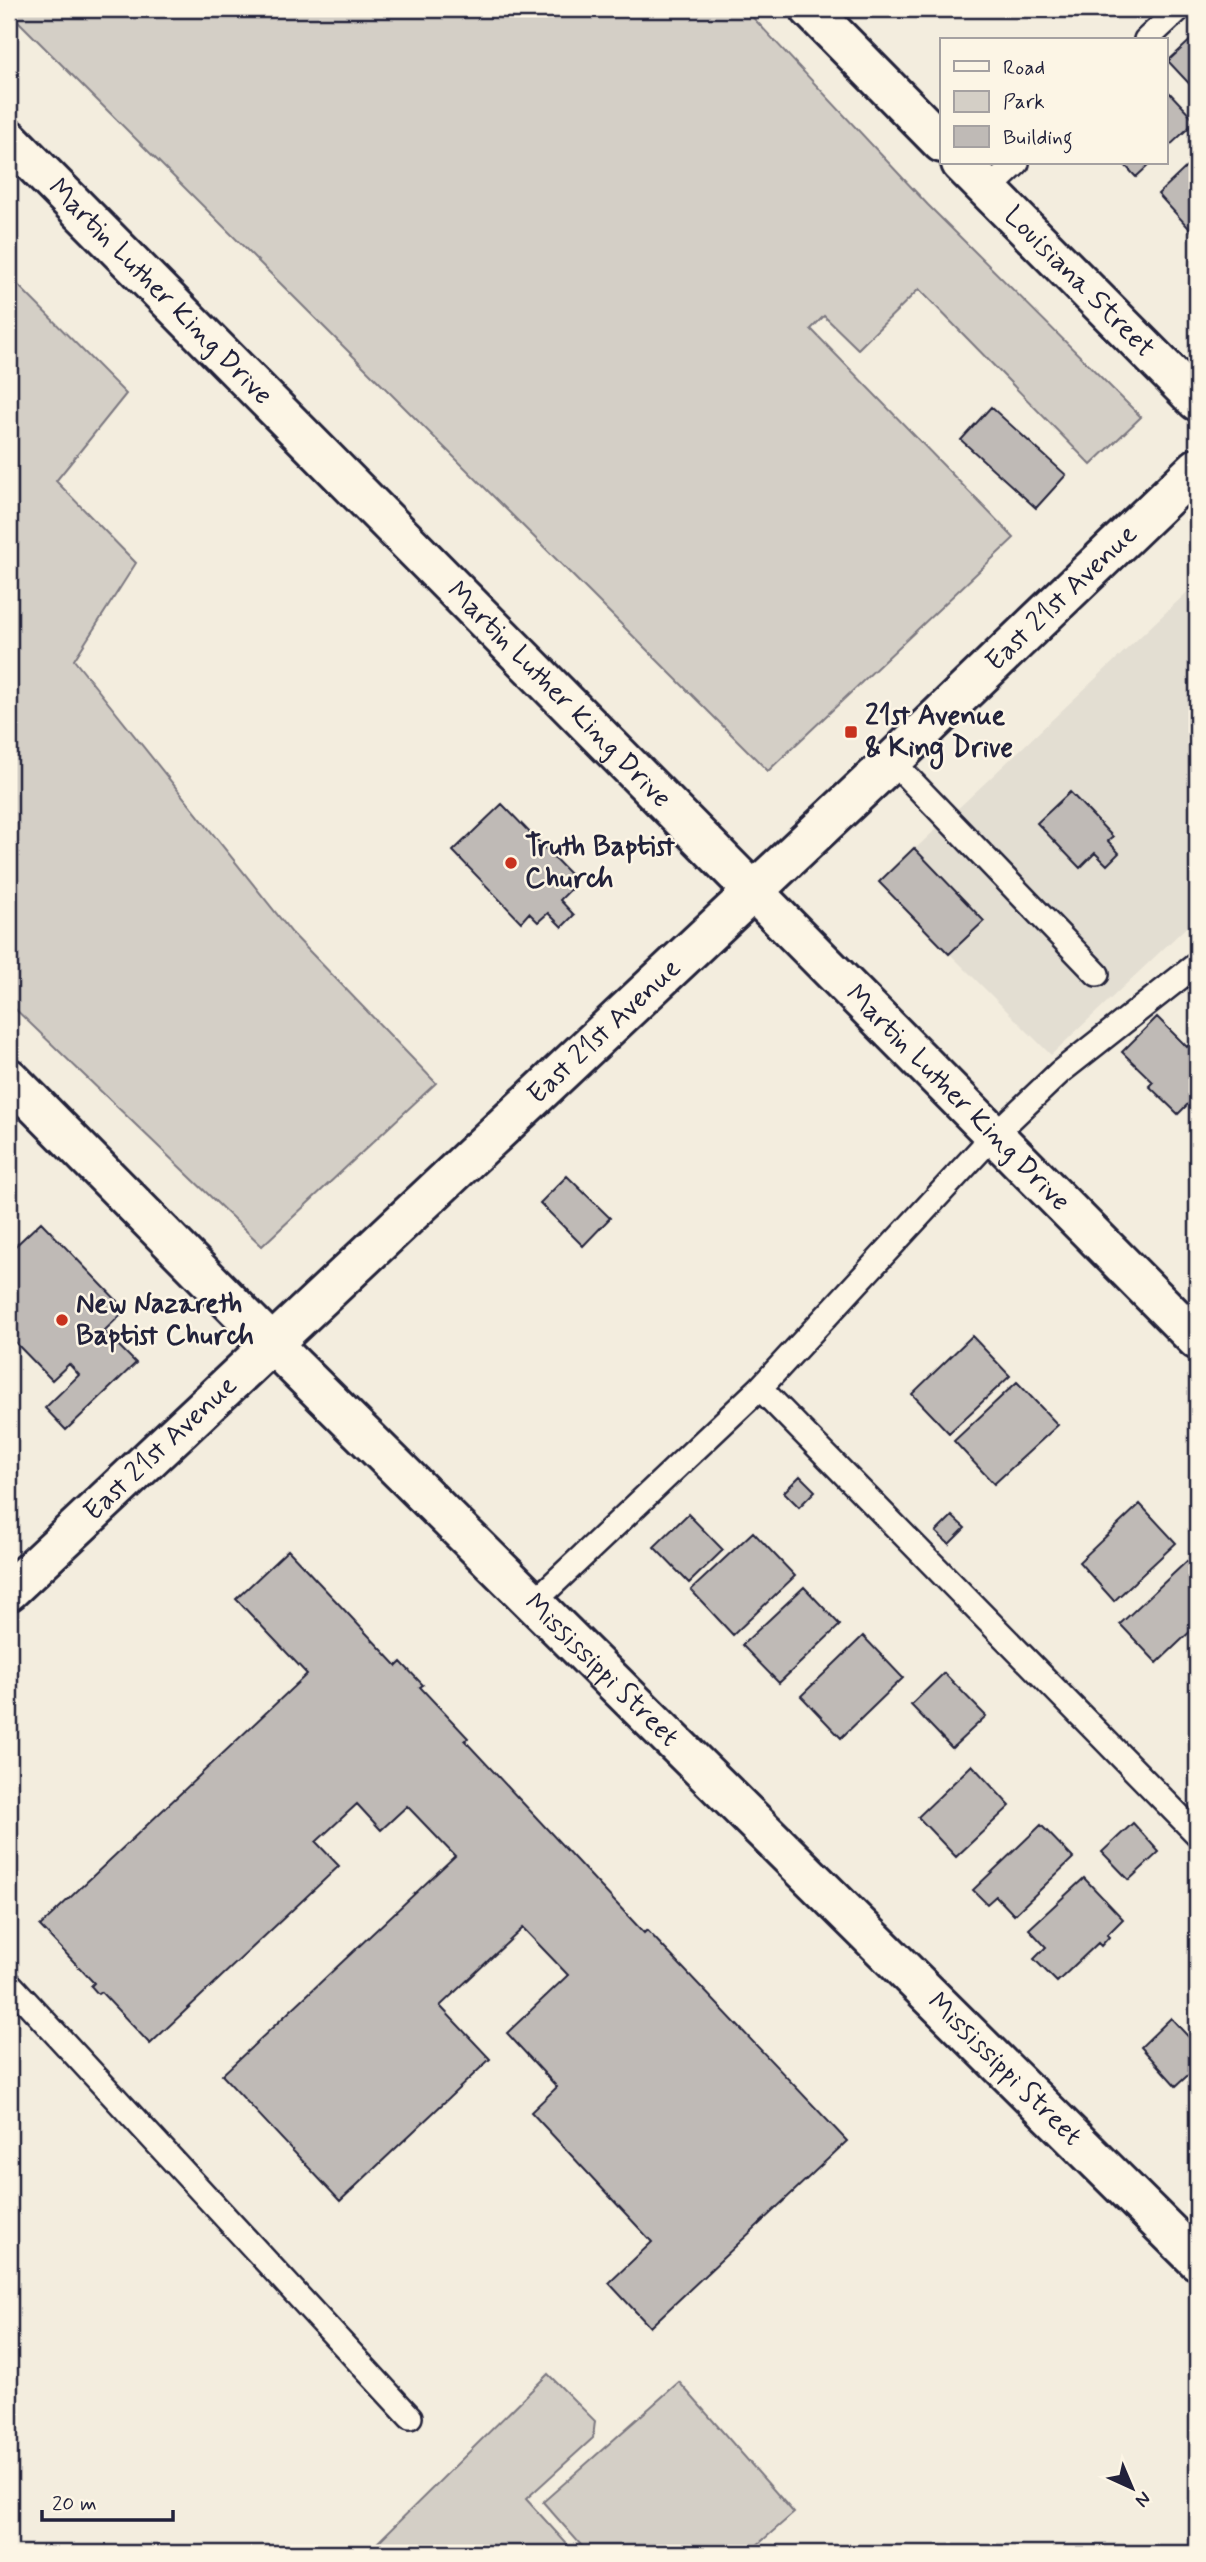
<svg xmlns="http://www.w3.org/2000/svg" width="1206" height="2562" font-family="Mynerve,sans-serif">
	<rect width="100%" height="100%" fill="#f3edde"/>
	<filter id="ink" filterUnits="userSpaceOnUse"><feTurbulence type="fractalNoise" baseFrequency=".0143" numOctaves="2"/><feDisplacementMap in="SourceGraphic" scale="14" xChannelSelector="R" yChannelSelector="G"/><feConvolveMatrix kernelMatrix="1 2 1 2 8 2 1 2 1" color-interpolation-filters="sRGB"/></filter>
	<g filter="url(#ink)">
		<!-- built -->
		<path fill="#e3ded2" d="M1197 583V917L1051 1055 879 883Z"/>
		<!-- green -->
		<path fill="#d4cfc6" stroke="#7b7880" stroke-width="2" d="M9 9H745L928 205 1141 417 1091 465 919 289 858 349 824 316 811 329 1014 538 768 771 9 12Z
			M9 276 126 394 56 481 136 563 74 660 292 933 436 1083 262 1246 9 1003Z
			M548 2374 595 2421 593 2438 526 2499 575 2553H367Z
			M679 2382 794 2513 748 2553H588L543 2502Z"/>
		<!-- building -->
		<path fill="#bfbab6" stroke="#22223b" stroke-width="2" d="M1197 34V92L1168 61Z
			M1166 89 1196 121 1166 149Z
			M1197 157V237L1158 194Z
			M1123 163H1151L1136 177Z
			M991 407 1066 475 1036 508 961 440Z
			M1070 792 1113 837 1108 841 1119 853 1107 865 1095 853 1080 868 1037 823Z
			M502 804 570 874 562 881 570 890 560 900 574 915 562 927 548 913 538 922 529 913 521 922 453 851Z
			M914 848 984 921 949 954 879 882Z
			M1157 1017 1187 1047 1197 1037V1095L1178 1114 1149 1086 1153 1082 1122 1052Z
			M567 1176 610 1218 583 1246 540 1203Z
			M41 1222 126 1310 104 1331 136 1363 66 1430 45 1408 79 1375 69 1364 52 1380 9 1336V1252Z
			M972 1336 1010 1376 949 1433 912 1394Z
			M1017 1382 1058 1425 994 1484 954 1441Z
			M800 1476 815 1491 799 1507 784 1492Z
			M1140 1504 1176 1543 1114 1601 1079 1562Z
			M688 1514 723 1550 689 1583 654 1547Z
			M952 1516 965 1528 949 1544 936 1532Z
			M753 1532 795 1576 733 1635 691 1590Z
			M288 1550 397 1666 401 1662 423 1685 420 1687 468 1738 465 1741 644 1933 647 1930 847 2141 650 2327 609 2283 652 2242 531 2112 557 2087 507 2033 568 1975 523 1928 440 2006 490 2059 340 2201 222 2075 455 1856 407 1806 381 1830 357 1804 316 1842 339 1866 150 2044 101 1992 98 1994 91 1986 94 1983 40 1926 307 1674 236 1599Z
			M1187 1561 1197 1571V1625L1157 1663 1120 1624Z
			M804 1587 840 1625 779 1683 742 1645Z
			M863 1636 903 1678 841 1738 801 1696Z
			M944 1673 986 1716 952 1748 911 1705Z
			M972 1765 1010 1806 956 1857 918 1817Z
			M1133 1823 1159 1852 1129 1880 1102 1852Z
			M1041 1825 1073 1858 1014 1915 996 1896 987 1904 973 1890Z
			M1084 1878 1123 1919 1107 1935 1109 1937 1101 1946 1098 1943 1057 1982 1034 1959 1046 1947 1029 1929Z
			M1171 2018 1197 2046V2067L1176 2086 1141 2047Z"/>
		<g fill="none" stroke-linecap="round" stroke-linejoin="round">
			<!-- service casing -->
			<g stroke="#22223b" stroke-width="28">
				<path id="service" d="M1146 40 1179 9
					M988 190 1017 163
					M892 761 1097 974
					M760 1388 1197 1834
					M533 1603 760 1388 994 1135 1060 1072 1197 964
					M9 1983 410 2417"/>
			</g>
			<!-- minor casing -->
			<g stroke="#22223b" stroke-width="44">
				<g id="minor">
					<path d="M810 9 942 143"/>
					<path id="s1" d="M961 163 1197 401"/>
					<path id="s2" d="M9 1078 272 1344 1197 2260"/>
				</g>
			</g>
			<!-- tertiary casing -->
			<g stroke="#22223b" stroke-width="44">
				<g id="tertiary">
					<path id="s3" d="M9 1591 892 761 1197 468"/>
				</g>
			</g>
			<!-- secondary casing -->
			<g stroke="#22223b" stroke-width="44">
				<g id="secondary">
					<path id="s4" d="M9 139 1197 1340"/>
				</g>
			</g>
			<!-- service -->
			<use href="#service" stroke="#fcf5e5" stroke-width="23"/>
			<!-- minor -->
			<use href="#minor" stroke="#fcf5e5" stroke-width="38"/>
			<!-- tertiary -->
			<use href="#tertiary" stroke="#fcf5e5" stroke-width="38"/>
			<!-- secondary -->
			<use href="#secondary" stroke="#fcf5e5" stroke-width="38"/>
		</g>
	</g>
	<!-- markers -->
	<g fill="#c8321e" stroke="#fcf5e5" stroke-width="2.5">
		<rect x="844" y="725" width="14" height="14" rx="3.5"/>
		<circle cx="511" cy="863" r="7"/>
		<circle cx="62" cy="1320" r="7"/>
	</g>
	<g text-anchor="middle" dominant-baseline="central" stroke-width="5" stroke-linejoin="round" paint-order="stroke">
		<!-- street labels -->
		<g font-size="28" fill="#22223b" stroke="#fcf5e5">
			<text stroke="none"><textPath href="#s1" startOffset="168">Louisiana Street</textPath></text>
			<text stroke="none"><textPath href="#s4" startOffset="215">Martin Luther King Drive</textPath></text>
			<text stroke="none"><textPath href="#s3" startOffset="1447">East 21st Avenue</textPath></text>
			<text stroke="none"><textPath href="#s4" startOffset="782">Martin Luther King Drive</textPath></text>
			<text stroke="none"><textPath href="#s3" startOffset="817">East 21st Avenue</textPath></text>
			<text stroke="none"><textPath href="#s4" startOffset="1349">Martin Luther King Drive</textPath></text>
			<text stroke="none"><textPath href="#s3" startOffset="208">East 21st Avenue</textPath></text>
			<text stroke="none"><textPath href="#s2" startOffset="838">Mississippi Street</textPath></text>
			<text stroke="none"><textPath href="#s2" startOffset="1405">Mississippi Street</textPath></text>
		</g>
		<!-- poi labels -->
		<g font-size="28" font-weight="bold" fill="#22223b" stroke="#fcf5e5" text-anchor="start">
			<text x="865" y="716">21st Avenue<tspan x="865" dy="32">&amp; King Drive</tspan></text>
			<text x="525" y="847">Truth Baptist<tspan x="525" dy="32">Church</tspan></text>
			<text x="76" y="1304">New Nazareth<tspan x="76" dy="32">Baptist Church</tspan></text>
		</g>
	</g>
	<!-- margin -->
	<rect width="1206" height="2562" fill="none" stroke="#fcf5e5" stroke-width="35"/>
	<rect x="18" y="18" width="1171" height="2527" fill="none" stroke="#22223b" stroke-width="2.5" filter="url(#ink)"/>
	<!-- legend -->
	<rect x="940" y="38" width="228" height="126" fill="#fcf5e5" stroke="#a5a1a1" stroke-width="2"/>
	<rect x="954" y="61" width="35" height="10" fill="#fcf5e5" stroke="#a5a1a1" stroke-width="2"/>
	<text x="1003" y="74" font-size="21" fill="#22223b">Road</text>
	<rect x="954" y="91" width="35" height="21" fill="#d4cfc6" stroke="#a5a1a1" stroke-width="2"/>
	<text x="1003" y="108" font-size="21" fill="#22223b">Park</text>
	<rect x="954" y="126" width="35" height="21" fill="#bfbab6" stroke="#a5a1a1" stroke-width="2"/>
	<text x="1003" y="144" font-size="21" fill="#22223b">Building</text>
	<!-- north arrow -->
	<g transform="translate(1132 2488) rotate(136)" stroke="#fcf5e5" stroke-width="5" paint-order="stroke">
	<path d="M0-5L12 26L0 18L-12 26Z" fill="#22223b"/>
	<text y="-10" font-size="19" font-weight="bold" text-anchor="middle" fill="#22223b">N</text>
	</g>
	<!-- scale -->
	<path d="M42 2510v10h131v-10" fill="none" stroke="#22223b" stroke-width="3.5"/>
	<text x="52" y="2510" font-size="21" fill="#22223b" stroke="#fcf5e5" stroke-width="5" paint-order="stroke">20 m</text>
</svg>
